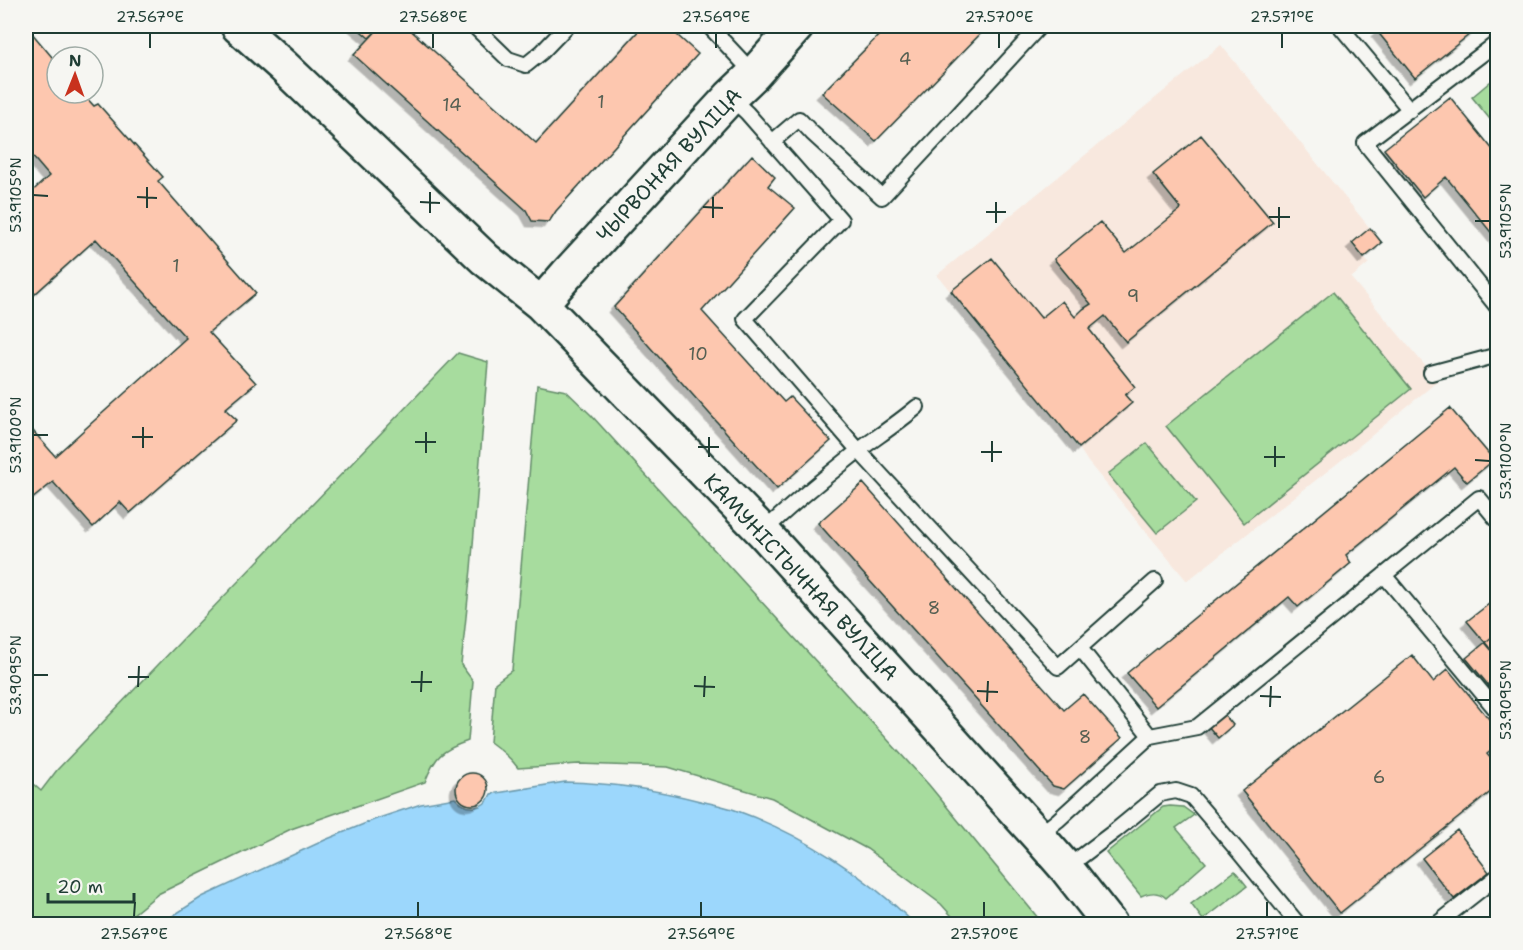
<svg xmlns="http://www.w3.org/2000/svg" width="1523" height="950" font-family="'Shantell Sans',sans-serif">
	<defs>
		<filter id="shadow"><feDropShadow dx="-5.5" dy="5.5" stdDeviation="0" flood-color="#0004"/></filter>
	</defs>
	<rect width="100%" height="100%" fill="#f6f6f2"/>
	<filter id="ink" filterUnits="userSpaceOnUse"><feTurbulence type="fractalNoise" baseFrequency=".0167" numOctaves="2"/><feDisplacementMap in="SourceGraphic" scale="12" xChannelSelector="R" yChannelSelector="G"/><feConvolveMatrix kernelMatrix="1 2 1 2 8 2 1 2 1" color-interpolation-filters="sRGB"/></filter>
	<g filter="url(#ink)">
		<!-- built -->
		<path fill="#f8e8de" d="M1221 45 1382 243 1364 258 1369 263 1351 278 1438 381 1348 455 1187 581 1088 462 1079 448 937 275Z"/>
		<!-- green -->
		<path fill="#a7dc9e" stroke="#638c69" stroke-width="1.5" d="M1497 76V128L1472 97Z
			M1333 292 1411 389 1244 523 1166 426Z
			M458 353 488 362 471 569 461 665 473 681 468 741C442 750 435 756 425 782L291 829 158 894 121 924H26V778L41 791 57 770Z
			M537 385 566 391 591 415 929 785 1043 924H959L941 904 867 849 772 798 668 767 579 764 518 768C510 757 501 750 490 742L495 683 512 670Z
			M1147 443 1196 502 1157 533 1108 474Z
			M1170 806 1183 807 1194 815 1176 828 1206 863 1166 898C1158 891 1150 892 1141 896L1106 853 1163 807Z
			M1235 871 1247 886 1203 920 1191 904Z"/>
		<!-- water -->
		<path fill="#9cd7fc" stroke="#6a99ac" stroke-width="1.5" d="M565 782C612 783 654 789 700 801 712 804 724 806 735 810 802 834 865 875 915 924H160L202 897 325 840 376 819 421 804 455 798C466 811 484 811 491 794Z"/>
		<!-- building -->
		<path fill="#fdc7af" stroke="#1f3d34" stroke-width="1.5" filter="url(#shadow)" d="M26 26 57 63V93H82L94 106 98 104 163 177 158 181 256 293 209 332 256 383 225 409 237 420 130 513 120 502 93 527 53 482 26 504V423L55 456 186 338 96 239 26 302V197L49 176 26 149Z
			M355 26H381L369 38Z
			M381 26H406L536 143 643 26H667L698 54 556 211 549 222 532 221 526 210 354 55Z
			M888 26H988L876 141 822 93Z
			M1383 26H1480L1415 78 1377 31Z
			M1450 97 1498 156V241L1446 177 1423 197 1384 149Z
			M1201 135 1273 222 1126 342 1105 316 1089 329 1135 387 1125 395 1132 403 1079 448 951 291 992 258 1041 318 1062 301 1075 317 1083 309 1091 304 1054 259 1100 222 1126 253 1181 209 1153 174Z
			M752 155 775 177 768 186 795 208 702 311 784 402 790 397 831 441 777 489 614 307Z
			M1370 228 1382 243 1364 258 1352 243Z
			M1450 408 1494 460 1467 482 1454 467 1346 555 1351 563 1298 607 1289 597 1156 707 1127 673Z
			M863 483 1064 710 1083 694 1122 738 1064 789 1053 786 818 523Z
			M1498 597V658L1467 621Z
			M1498 632V697L1466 658Z
			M1412 655 1433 682 1448 669 1498 730V745L1487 754 1498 767V786L1340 913 1242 791Z
			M1223 713 1233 725 1218 738 1208 726Z
			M456 789a16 16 0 1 1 32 0a16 16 0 1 1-32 0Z
			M1457 830 1489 872 1454 899 1422 858Z"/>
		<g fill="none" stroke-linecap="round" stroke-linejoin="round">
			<!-- lane casing -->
			<g stroke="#1f3d34" stroke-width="18">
				<path id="lane" d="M474 26 508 59 526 65 542 52 567 26
					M709 26 754 74
					M1340 26 1410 110
					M1498 42 1365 143 1498 308
					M730 97 747 113 841 220 745 319 859 451 1058 667 1155 581
					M772 142 799 119 812 133 882 197 1040 26
					M1431 373 1498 355
					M763 532C792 503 826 477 858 451 878 436 898 423 917 407
					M1384 575 1498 712
					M1080 648 1150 736
					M1038 836 1058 820 1150 736 1197 727 1479 498 1498 521
					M1066 868 1115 831 1160 794 1176 791 1191 796 1238 851 1298 924
					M1437 924 1498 876"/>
			</g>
			<!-- secondary casing -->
			<g stroke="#1f3d34" stroke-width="38">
				<path id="secondary" d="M238 26 283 66 485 259 541 304 763 532 1038 836 1066 868 1110 924
					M541 304 567 274 730 97 754 74 797 26"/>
			</g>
			<!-- lane -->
			<use href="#lane" stroke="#f6f6f2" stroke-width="14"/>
			<!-- secondary -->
			<use href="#secondary" stroke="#f6f6f2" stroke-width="33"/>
		</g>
	</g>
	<!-- ticks -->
	<path fill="none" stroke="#1f3d34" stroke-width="2" d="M150 48V33M433 48V33M716 48V33M999 48V33M1282 48V33M33 195 48 196M137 197 157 198M420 202 440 203M703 207 723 208M147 208V187M986 212H1006M430 213V192M1269 217H1290M713 218V197M1475 221H1490M996 223V202M1279 228V207M33 435H48M132 437H153M415 442H436M698 447H719M143 448V427M981 452H1002M426 453V432M709 457V437M1264 457H1285M1475 460 1490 461M992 462V441M1275 467V446M33 675H48M128 677H149M411 682H432M694 686 715 687M138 687 139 666M977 691 998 692M421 692 422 671M1260 696 1281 697M704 697 705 676M1475 700H1490M987 702 988 681M1270 707 1271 686M134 917 135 902M418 917V902M701 917V902M984 917V902M1267 917V902"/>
	<g text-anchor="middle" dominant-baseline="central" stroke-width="6" stroke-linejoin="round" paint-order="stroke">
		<!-- number labels -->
		<g font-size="18" fill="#566053">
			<text x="905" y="59">4</text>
			<text x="601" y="102">1</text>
			<text x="452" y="105">14</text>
			<text x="176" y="266">1</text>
			<text x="1133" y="296">9</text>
			<text x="698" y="354">10</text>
			<text x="934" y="608">8</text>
			<text x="1085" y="737">8</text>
			<text x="1379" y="777">6</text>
		</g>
		<!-- street labels -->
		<g font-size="21" fill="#1f3d34" stroke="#f6f6f2">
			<text transform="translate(669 165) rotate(-47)">ЧЫРВОНАЯ ВУЛІЦА</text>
			<text transform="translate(801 577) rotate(47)">КАМУНІСТЫЧНАЯ ВУЛІЦА</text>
		</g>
	</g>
	<!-- margin -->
	<rect width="1523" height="950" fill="none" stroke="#f6f6f2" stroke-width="66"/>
	<!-- north arrow -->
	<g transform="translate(75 75) rotate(1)"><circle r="28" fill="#f6f6f2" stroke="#a0aca6" stroke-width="1.5"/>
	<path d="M0-4.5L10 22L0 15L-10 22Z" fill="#c8321e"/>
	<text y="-9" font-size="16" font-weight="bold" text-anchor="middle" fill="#1f3d34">N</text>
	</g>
	<!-- scale -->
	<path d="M48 893v9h86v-9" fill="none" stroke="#1f3d34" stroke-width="3"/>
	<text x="57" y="893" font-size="18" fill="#1f3d34" stroke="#f6f6f2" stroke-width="4.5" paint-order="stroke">20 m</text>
	<rect x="33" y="33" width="1457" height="884" fill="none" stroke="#1f3d34" stroke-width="2"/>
	<g font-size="15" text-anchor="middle" fill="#1f3d34">
		<text x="150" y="22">27.567°E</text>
		<text x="433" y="22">27.568°E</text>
		<text x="716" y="22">27.569°E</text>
		<text x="999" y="22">27.570°E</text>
		<text x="1282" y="22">27.571°E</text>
		<text transform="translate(16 195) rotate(-90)" y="5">53.9105°N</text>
		<text transform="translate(1506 221) rotate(-90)" y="5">53.9105°N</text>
		<text transform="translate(16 435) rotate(-90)" y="5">53.9100°N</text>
		<text transform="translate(1506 461) rotate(-90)" y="5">53.9100°N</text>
		<text transform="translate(16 675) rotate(-90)" y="5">53.9095°N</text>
		<text transform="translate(1506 700) rotate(-90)" y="5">53.9095°N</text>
		<text x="134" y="939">27.567°E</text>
		<text x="418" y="939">27.568°E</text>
		<text x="701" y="939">27.569°E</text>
		<text x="984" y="939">27.570°E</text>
		<text x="1267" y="939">27.571°E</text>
	</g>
</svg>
